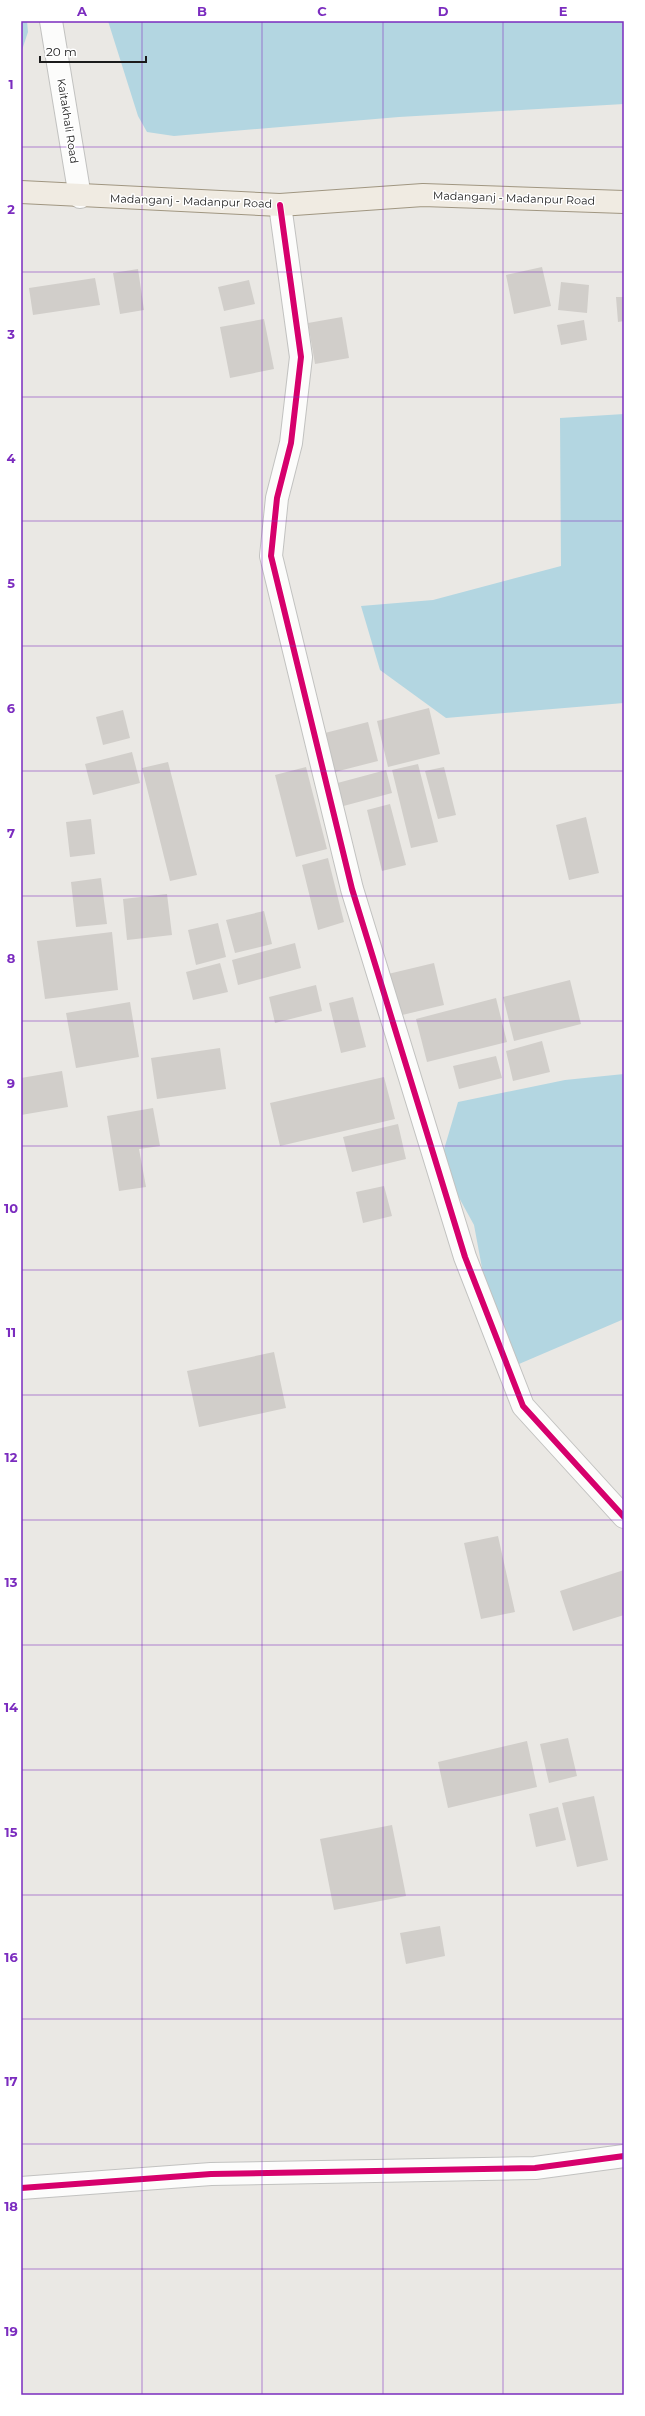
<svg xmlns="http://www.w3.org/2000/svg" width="645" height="2416" font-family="Montserrat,sans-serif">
	<rect width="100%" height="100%" fill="#eae8e4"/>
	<!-- water -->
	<path fill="#b3d6e1" d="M21 21H27L28 32 21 53Z
		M108 21H624V104L399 117 174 136 147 132 138 116Z
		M624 414V703L446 718 380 670 361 606 433 600 561 566 560 418Z
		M624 1074V1319L512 1367 491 1316 474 1225 440 1163 458 1102 565 1080Z"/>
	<!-- building -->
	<path fill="#d1ceca" d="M542 267 551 306 514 314 506 275Z
		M138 269 144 310 120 314 113 273Z
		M95 278 100 305 33 315 29 288Z
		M249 280 255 304 224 311 218 287Z
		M561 282 589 285 587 313 558 310Z
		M616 297H624V321L618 322Z
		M342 317 349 358 315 364 308 323Z
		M264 319 274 369 230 378 220 327Z
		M584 320 587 340 561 345 557 325Z
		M429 708 440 754 388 767 377 721Z
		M123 710 130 738 103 745 96 717Z
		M368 722 378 761 327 774 317 735Z
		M132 752 140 783 93 795 85 764Z
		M168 762 197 875 170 881 142 768Z
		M418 764 438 842 411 848 392 770Z
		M306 767 327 849 296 857 275 775Z
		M444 767 456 815 438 819 425 771Z
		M386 770 392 793 336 808 330 785Z
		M390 804 406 865 382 871 367 810Z
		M586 817 599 873 569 880 556 825Z
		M91 819 95 854 70 857 66 822Z
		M328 858 344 922 318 930 302 865Z
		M101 878 107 924 76 927 71 882Z
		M167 894 172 935 127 940 123 899Z
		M264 911 272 944 235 953 226 920Z
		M218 923 226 957 196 965 188 930Z
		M112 932 118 990 45 999 37 941Z
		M295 943 301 968 238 985 232 960Z
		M220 963 228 992 193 1000 186 972Z
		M434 963 444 1005 398 1016 388 974Z
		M570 980 581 1024 514 1041 503 997Z
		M316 985 322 1011 275 1023 269 997Z
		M353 997 366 1047 341 1053 329 1003Z
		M496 998 507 1042 427 1062 416 1019Z
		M130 1002 139 1057 76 1068 66 1013Z
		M542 1041 550 1072 513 1081 506 1051Z
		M220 1048 226 1089 157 1099 151 1058Z
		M496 1056 502 1078 459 1089 453 1066Z
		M62 1071 68 1107 21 1115V1078Z
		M384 1077 395 1119 280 1146 270 1103Z
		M153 1108 160 1146 139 1149 146 1187 119 1191 107 1116Z
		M398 1124 406 1159 352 1172 343 1137Z
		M384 1186 392 1216 363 1223 356 1192Z
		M274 1352 286 1408 199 1427 187 1371Z
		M498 1536 515 1612 481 1619 464 1543Z
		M624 1570V1615L573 1631 560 1591Z
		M568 1738 577 1776 549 1783 540 1744Z
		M527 1741 537 1787 448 1808 438 1762Z
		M594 1796 608 1860 577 1867 562 1803Z
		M558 1807 566 1840 536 1847 529 1814Z
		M392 1825 406 1896 334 1910 320 1839Z
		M440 1926 445 1956 406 1964 400 1933Z"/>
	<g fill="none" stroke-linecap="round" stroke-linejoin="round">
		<!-- street casing -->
		<g stroke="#c2c2c0" stroke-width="24">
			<path id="street" d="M51 21 80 197
				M280 205 301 357 291 443 277 498 271 556 352 889 465 1257 523 1406 624 1517
				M21 2188 211 2174 535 2168 624 2156"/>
		</g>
		<!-- primary casing -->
		<g stroke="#a09681" stroke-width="24">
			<path id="primary" d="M21 192 280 205 423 195 624 202"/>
		</g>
		<!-- street -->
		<use href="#street" stroke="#fcfcfb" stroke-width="22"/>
		<!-- primary -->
		<use href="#primary" stroke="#f0ebe2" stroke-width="22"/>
		<!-- cycleway casing -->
		<g stroke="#fff" stroke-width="8">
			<path id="cycleway" d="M280 205 301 357 291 443 277 498 271 556 352 889 465 1257 523 1406 624 1517
				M21 2188 211 2174 535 2168 624 2156"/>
		</g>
		<!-- cycleway -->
		<use href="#cycleway" stroke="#d6006c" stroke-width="6"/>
	</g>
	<!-- grid -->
	<path fill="none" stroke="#7b2cbf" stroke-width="1" stroke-opacity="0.55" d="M142 21V2395M262 21V2395M383 21V2395M503 21V2395M21 147H624M21 272H624M21 397H624M21 521H624M21 646H624M21 771H624M21 896H624M21 1021H624M21 1146H624M21 1270H624M21 1395H624M21 1520H624M21 1645H624M21 1770H624M21 1895H624M21 2019H624M21 2144H624M21 2269H624"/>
	<g text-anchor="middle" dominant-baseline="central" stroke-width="3" stroke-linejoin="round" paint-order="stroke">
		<!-- street labels -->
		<g font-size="11" fill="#1b1b1b" stroke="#fff">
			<text transform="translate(68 121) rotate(81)">Kaitakhali Road</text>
			<text transform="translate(514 198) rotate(2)">Madanganj - Madanpur Road</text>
			<text transform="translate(191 201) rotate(2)">Madanganj - Madanpur Road</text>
		</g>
	</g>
	<!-- border -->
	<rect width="645" height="2416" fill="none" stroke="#ffffff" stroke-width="44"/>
	<!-- scale -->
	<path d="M40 56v6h106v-6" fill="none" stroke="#1b1b1b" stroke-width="2"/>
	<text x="46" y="56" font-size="12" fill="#1b1b1b" stroke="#ffffff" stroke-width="3" paint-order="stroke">20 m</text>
	<rect x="22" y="22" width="601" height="2372" fill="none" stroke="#7b2cbf" stroke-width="1.5"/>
	<g font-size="13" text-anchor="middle" font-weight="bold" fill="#7b2cbf">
		<text x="82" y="16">A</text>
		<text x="202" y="16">B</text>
		<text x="322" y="16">C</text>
		<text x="443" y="16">D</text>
		<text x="563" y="16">E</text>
		<text x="11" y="89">1</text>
		<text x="11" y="214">2</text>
		<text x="11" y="339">3</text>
		<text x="11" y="463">4</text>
		<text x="11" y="588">5</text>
		<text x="11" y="713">6</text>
		<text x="11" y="838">7</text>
		<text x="11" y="963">8</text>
		<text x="11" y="1088">9</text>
		<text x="11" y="1213">10</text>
		<text x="11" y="1337">11</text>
		<text x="11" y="1462">12</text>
		<text x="11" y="1587">13</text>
		<text x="11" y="1712">14</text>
		<text x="11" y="1837">15</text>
		<text x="11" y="1962">16</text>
		<text x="11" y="2086">17</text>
		<text x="11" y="2211">18</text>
		<text x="11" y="2336">19</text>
	</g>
</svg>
